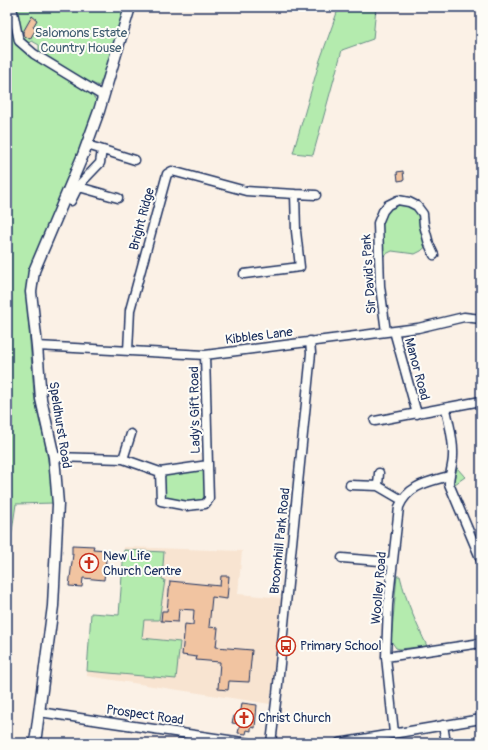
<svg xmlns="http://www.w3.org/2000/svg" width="488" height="750" font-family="Pangolin,sans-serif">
	<rect width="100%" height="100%" fill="#fbf1e6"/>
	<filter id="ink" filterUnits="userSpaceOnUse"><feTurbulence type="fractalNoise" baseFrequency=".025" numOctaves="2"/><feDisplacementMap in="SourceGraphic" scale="8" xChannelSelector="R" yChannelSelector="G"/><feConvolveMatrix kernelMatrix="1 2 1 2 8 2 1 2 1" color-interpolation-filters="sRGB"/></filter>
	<g filter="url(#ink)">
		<!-- built -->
		<path fill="#f8e4d1" d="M124 547 242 551 238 594 283 598 270 704 87 676 91 613 119 615Z"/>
		<!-- green -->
		<path fill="#b4ebae" stroke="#688d86" d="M7 7H11L17 42 90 93 96 100 97 109 30 270 26 291 34 394 39 420 45 440 54 503 16 504 7 565Z
			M15 7H125L113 53 99 86 70 74 39 53V45L32 41 26 44 22 41Z
			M339 7H376L373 39 342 50 313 155 293 153 320 60Z
			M398 200 417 206 429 244 421 251 415 254 392 251 386 254 379 261 383 211Z
			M208 465 205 504 161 501 160 472Z
			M457 468 465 477 455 484 454 479Z
			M124 550 164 552 162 579 165 580 159 620H144L142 638 180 642 176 679 87 671 91 613 119 615Z
			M397 576H400C406 601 416 623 427 646L400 649 396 648 391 641Z"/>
		<!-- building -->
		<path fill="#f1c4a1" stroke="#1b2f5e" d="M32 16 37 20 33 27 36 29 30 39 23 35V32Z
			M403 171 404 180 398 181 397 172Z
			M72 545 94 546 93 549 107 550 104 580 83 578 82 587 69 586 73 554H72Z
			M221 576H229L227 599 212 597 209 627 218 628 216 647 252 650 249 682 229 681 228 690 218 689 220 662 196 660 197 657 182 655 185 624 193 625 194 610 179 609 178 622 161 621 162 611H167L170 581 220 586Z
			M242 703 257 705 255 728 251 727V731L247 730 246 734 238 733 240 724 232 723 234 716 240 717Z"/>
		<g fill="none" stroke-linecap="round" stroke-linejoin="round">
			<!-- minor casing -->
			<g stroke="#1b2f5e" stroke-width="11">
				<path id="minor" d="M12 7 19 41 34 54 103 96
					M87 145 135 160
					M79 187 118 198
					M295 194 316 195
					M71 201 79 185 100 163 102 150
					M394 331 417 414
					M386 332 380 286 378 223 383 211 388 205 398 200 409 202 417 206 423 214 424 225 429 244 434 255
					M37 346 205 355 418 328 464 317 481 319
					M128 351 130 310 167 174 172 171 246 191 295 194 296 231 300 267 244 274
					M446 409C449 424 454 440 453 456 453 466 449 474 449 484L481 560
					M375 421 481 401
					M54 457 123 459 160 472 208 465 205 355
					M123 459 131 434
					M160 472 161 501 187 506 205 504 209 499 208 465
					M350 485 378 486 402 500
					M378 486 379 473
					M342 558 392 562
					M386 657 481 643
					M39 712 249 743
					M443 725 446 743
					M394 733 386 657 388 605 399 507C408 485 428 482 449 476
					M271 743 277 694 311 353 310 341
					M339 743 481 719"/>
			</g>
			<!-- tertiary casing -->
			<g stroke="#1b2f5e" stroke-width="13">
				<path id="tertiary" d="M35 743 53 606 58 504 54 457 41 399 37 346 31 292 34 271 83 155 99 111 130 7"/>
			</g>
			<!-- minor -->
			<use href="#minor" stroke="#fdfcf7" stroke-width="8"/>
			<!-- tertiary -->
			<use href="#tertiary" stroke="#fdfcf7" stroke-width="10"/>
		</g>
	</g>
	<!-- icons -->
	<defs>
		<g id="church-ring" transform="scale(1)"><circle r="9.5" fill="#fdfcf7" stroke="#c8321e" stroke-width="1.5"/><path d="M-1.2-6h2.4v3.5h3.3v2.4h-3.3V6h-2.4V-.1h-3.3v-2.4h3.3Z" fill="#c8321e"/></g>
		<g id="bus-ring" transform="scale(1)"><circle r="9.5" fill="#fdfcf7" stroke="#c8321e" stroke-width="1.5"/><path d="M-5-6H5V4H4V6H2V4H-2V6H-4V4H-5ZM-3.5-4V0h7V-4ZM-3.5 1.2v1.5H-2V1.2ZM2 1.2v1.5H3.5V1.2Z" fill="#c8321e"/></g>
	</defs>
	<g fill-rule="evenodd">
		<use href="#church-ring" x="89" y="563"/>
		<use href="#bus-ring" x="286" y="646"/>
		<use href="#church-ring" x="244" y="718"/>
	</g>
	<g text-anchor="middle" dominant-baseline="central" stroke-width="4" stroke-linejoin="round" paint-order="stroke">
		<!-- park labels -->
		<g font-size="13" fill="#415e72" stroke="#fdfcf7">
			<text x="81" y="33">Salomons Estate<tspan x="81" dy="15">Country House</tspan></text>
		</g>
		<!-- street labels -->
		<g font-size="13" fill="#1b2f5e" stroke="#fdfcf7">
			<text transform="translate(142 219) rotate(-75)">Bright Ridge</text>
			<text transform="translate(369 274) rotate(-94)">Sir David's Park</text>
			<text transform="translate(259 336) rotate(-7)">Kibbles Lane</text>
			<text transform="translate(417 369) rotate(75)">Manor Road</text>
			<text transform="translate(195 410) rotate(-91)">Lady's Gift Road</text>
			<text transform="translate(60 425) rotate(81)">Speldhurst Road</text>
			<text transform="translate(280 541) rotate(-84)">Broomhill Park Road</text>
			<text transform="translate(379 588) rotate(-85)">Woolley Road</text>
			<text transform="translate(145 715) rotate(8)">Prospect Road</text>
		</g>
		<!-- poi labels -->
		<g font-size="13" fill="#1b2f5e" stroke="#fdfcf7" text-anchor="start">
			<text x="103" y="556">New Life<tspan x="103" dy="15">Church Centre</tspan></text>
			<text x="300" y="646">Primary School</text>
			<text x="258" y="718">Christ Church</text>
		</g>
	</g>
	<!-- margin -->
	<rect width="488" height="750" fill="none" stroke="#fdfcf7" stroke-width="24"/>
	<rect x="12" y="12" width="464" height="726" fill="none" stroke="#1b2f5e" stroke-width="1.5" filter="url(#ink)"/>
</svg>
